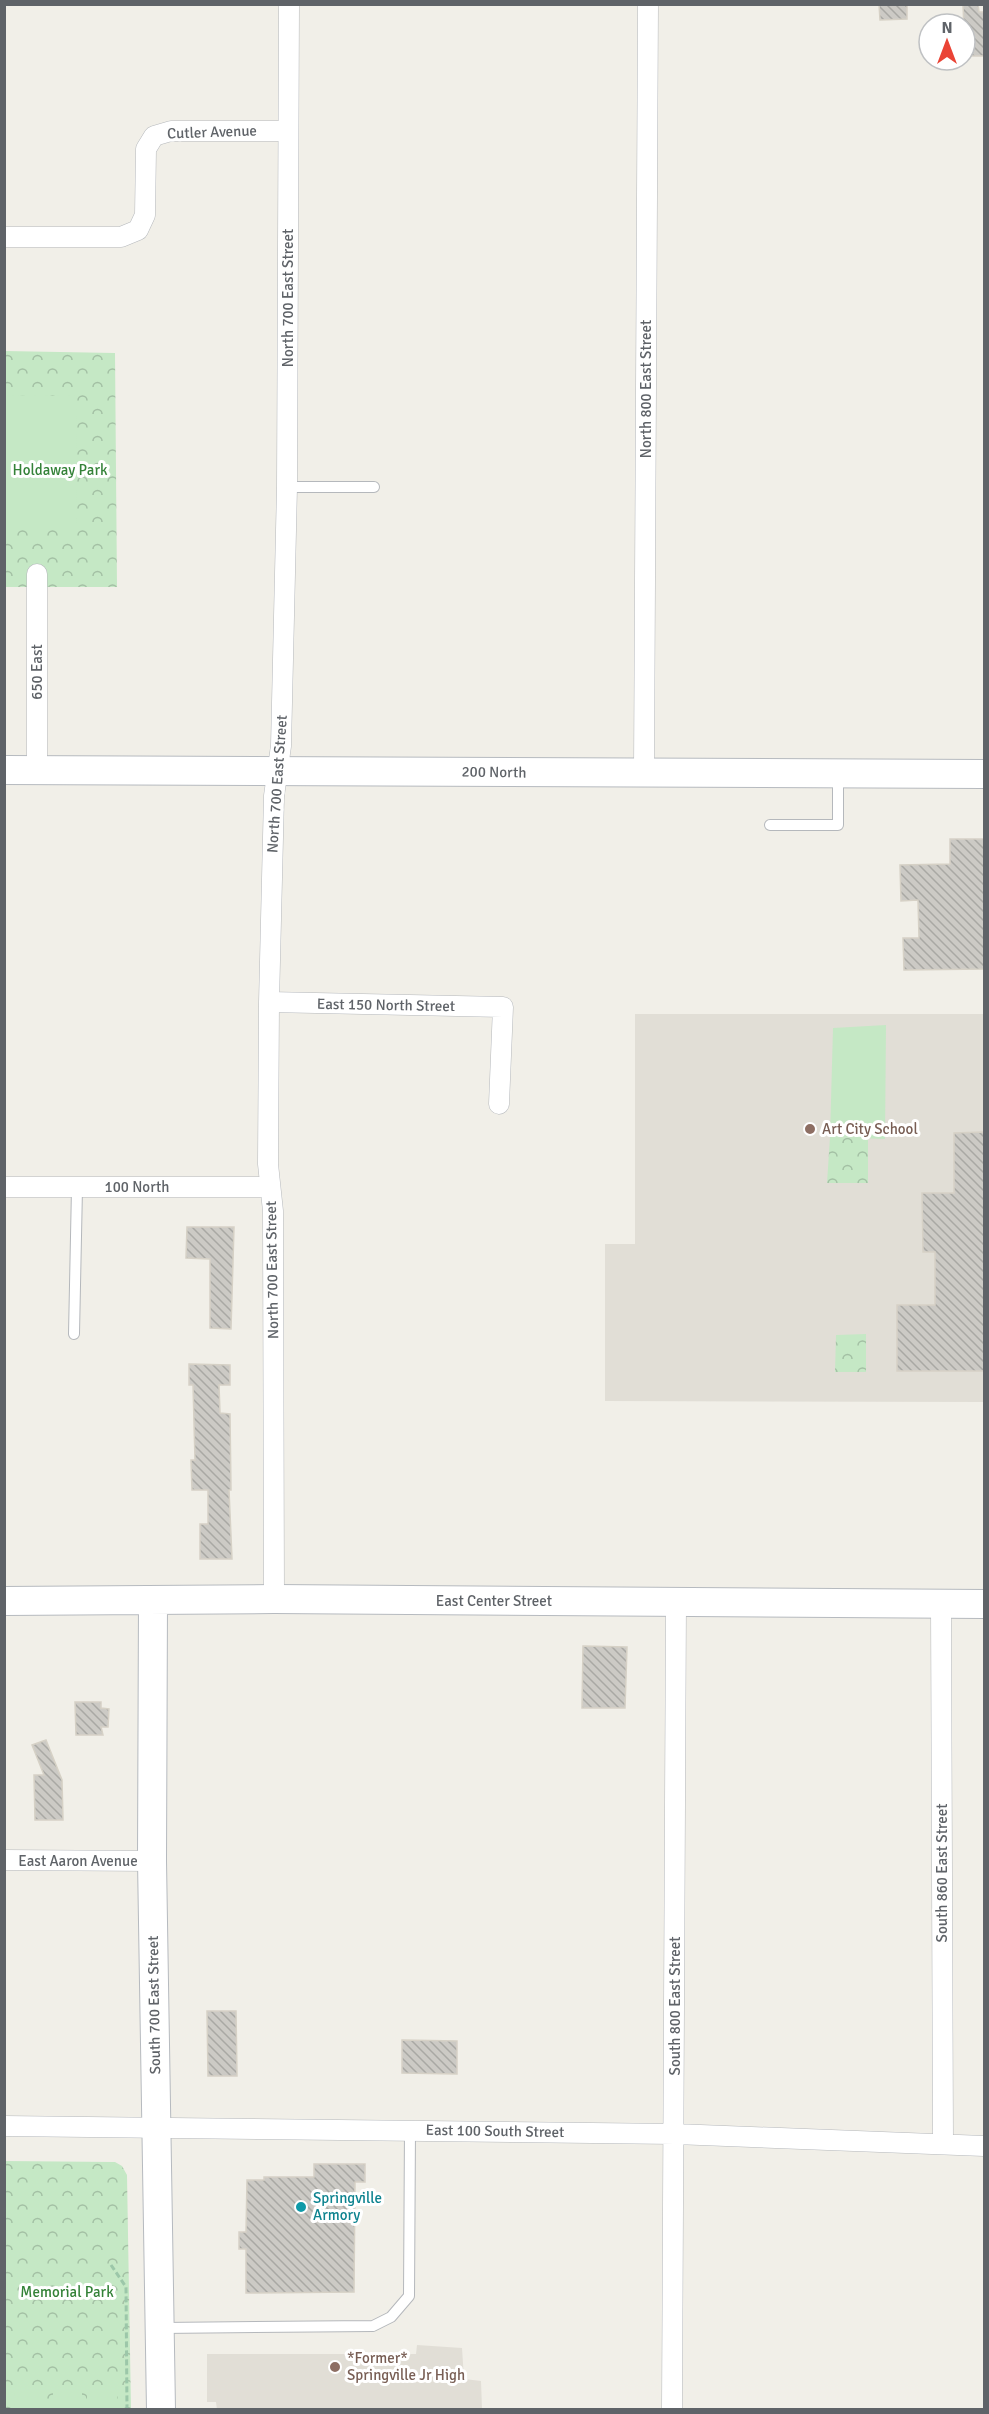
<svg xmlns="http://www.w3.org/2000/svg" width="989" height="2414" font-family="Signika,sans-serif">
	<defs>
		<pattern id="park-crowns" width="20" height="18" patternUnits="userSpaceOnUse" patternTransform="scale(1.5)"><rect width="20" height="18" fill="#c5e8c5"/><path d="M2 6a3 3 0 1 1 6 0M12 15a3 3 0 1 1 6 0" fill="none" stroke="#a3c0a4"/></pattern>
		<pattern id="building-back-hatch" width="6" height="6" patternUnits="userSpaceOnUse" patternTransform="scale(1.5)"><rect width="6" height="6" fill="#cccac5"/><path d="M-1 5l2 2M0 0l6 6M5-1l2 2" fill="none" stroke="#a9a8a4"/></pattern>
	</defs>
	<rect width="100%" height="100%" fill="#f1efe8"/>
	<!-- education -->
	<path fill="#e1ded6" d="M635 1014H984V1402L605 1401V1244H635Z
		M417 2345 462 2348 464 2379 481 2381 482 2409 217 2410 216 2402H207V2354H416Z"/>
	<!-- park -->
	<path fill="url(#park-crowns)" d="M5 351 115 353 117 587H5Z
		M830 1137 868 1138V1183H827Z
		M866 1334V1372H835L836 1335Z
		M5 2161 115 2162 122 2166 127 2175 131 2409 5 2410Z"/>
	<!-- garden -->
	<path fill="#c5e8c5" d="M5 395 77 396 76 530H5Z
		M886 1025 885 1139 830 1137 833 1028Z
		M44 2390V2409H15L14 2390Z
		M53 2390H82V2409H53Z
		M87 2390H117V2409H87Z"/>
	<!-- building -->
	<path fill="url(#building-back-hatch)" stroke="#d6d1c6" stroke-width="1.5" d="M879 4H907V19L880 20Z
		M963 4H978L979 12H984V56H965Z
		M950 839H984V969L904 970 903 938H919L918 900 901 901 900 865 950 864Z
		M984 1132V1371H897V1305H935V1252H923L922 1193H954V1133Z
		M187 1227H234L231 1329 210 1328V1259L186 1258Z
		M189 1364 230 1365V1385H219L220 1413 230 1414 231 1490H229L232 1559H200V1524H208V1490H192L191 1460H195L193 1385H189Z
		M583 1646 627 1647 625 1708H582Z
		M75 1702H101V1708L109 1709 108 1727H101L103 1735H76Z
		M46 1740 62 1780 63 1820H35L34 1775H44L32 1745Z
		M207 2011H236L237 2076H208Z
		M402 2040 457 2041V2074L402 2073Z
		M314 2164H365V2182H355L354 2292 246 2293V2249H239V2232H246L247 2180H264V2177H314Z"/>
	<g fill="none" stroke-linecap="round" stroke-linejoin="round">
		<!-- lane casing -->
		<g stroke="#b5b8bc" stroke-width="12">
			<path id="lane" d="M287 487H374
				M770 825H838V775
				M74 1334 77 1188
				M161 2328 373 2326 391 2317 409 2296 410 2129"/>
		</g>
		<!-- street casing -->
		<g stroke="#b5b8bc" stroke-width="21">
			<path id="street" d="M4 237H121L138 230 145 215 146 149 154 136 171 131H288
				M37 574V770
				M644 773 648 4
				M269 1002 503 1007 499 1104
				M4 1187H269
				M274 1599 273 1211 268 1164 269 1002 274 796 281 746 287 487 289 4
				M941 1604 943 2143
				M4 1860 152 1861
				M4 2126 675 2134 984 2146
				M672 2410 676 1602"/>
		</g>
		<!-- secondary casing -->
		<g stroke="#b6babf" stroke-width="30">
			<path id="secondary" d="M4 770 984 774
				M4 1601 274 1599 984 1604
				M153 1601 152 1861 161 2410"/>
		</g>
		<!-- path -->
		<path stroke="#9cc7a9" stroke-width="3" stroke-dasharray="6 3" stroke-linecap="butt" d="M111 2265 126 2287 127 2410"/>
		<!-- lane -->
		<use href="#lane" stroke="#fff" stroke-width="10"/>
		<!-- street -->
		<use href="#street" stroke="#fff" stroke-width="20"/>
		<!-- secondary -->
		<use href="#secondary" stroke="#fff" stroke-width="28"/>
	</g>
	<!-- markers -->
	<g fill="#8d6e63" stroke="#fff" stroke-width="2">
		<circle cx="810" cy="1129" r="6"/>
		<circle cx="335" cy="2367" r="6"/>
	</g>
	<circle fill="#0f9aa8" stroke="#fff" stroke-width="2" cx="301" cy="2207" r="6"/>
	<g text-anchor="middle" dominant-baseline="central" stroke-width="6" stroke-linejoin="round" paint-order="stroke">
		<!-- street labels -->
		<g font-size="15" fill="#5f6368" stroke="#fff">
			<text transform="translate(212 132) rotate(-2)">Cutler Avenue</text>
			<text transform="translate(288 298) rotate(-90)">North 700 East Street</text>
			<text transform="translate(646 389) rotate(-90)">North 800 East Street</text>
			<text transform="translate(37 672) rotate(-90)">650 East</text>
			<text transform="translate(494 772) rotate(1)">200 North</text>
			<text transform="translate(277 784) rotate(-86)">North 700 East Street</text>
			<text transform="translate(386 1005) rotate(1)">East 150 North Street</text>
			<text x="137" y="1187">100 North</text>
			<text transform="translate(272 1270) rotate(-91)">North 700 East Street</text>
			<text x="494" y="1601">East Center Street</text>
			<text x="78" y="1861">East Aaron Avenue</text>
			<text transform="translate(942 1873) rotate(-90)">South 860 East Street</text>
			<text transform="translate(154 2005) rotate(-91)">South 700 East Street</text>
			<text transform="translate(675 2006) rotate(-90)">South 800 East Street</text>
			<text transform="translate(495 2131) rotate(1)">East 100 South Street</text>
		</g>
		<!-- park labels -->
		<g font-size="15" fill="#348238" stroke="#fff">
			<text x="60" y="470">Holdaway Park</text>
			<text x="67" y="2292">Memorial Park</text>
		</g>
		<!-- education labels -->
		<g font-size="15" fill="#785e54" stroke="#fff" text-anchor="start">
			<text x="822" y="1129">Art City School</text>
			<text x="347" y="2358">*Former*<tspan x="347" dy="17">Springville Jr High</tspan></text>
		</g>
		<!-- culture labels -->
		<g font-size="15" fill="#0d838f" stroke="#fff" text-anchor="start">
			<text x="313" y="2198">Springville<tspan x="313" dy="17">Armory</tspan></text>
		</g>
	</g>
	<!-- border -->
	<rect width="989" height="2414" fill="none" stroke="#5f6368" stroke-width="12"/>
	<!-- north arrow -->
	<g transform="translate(947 42)"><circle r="28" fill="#ffffff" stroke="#bfc1c3" stroke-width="1.5"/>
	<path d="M0-4.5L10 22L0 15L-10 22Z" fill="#ea4335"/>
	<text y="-9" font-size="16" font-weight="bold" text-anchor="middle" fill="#5f6368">N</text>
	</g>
</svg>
